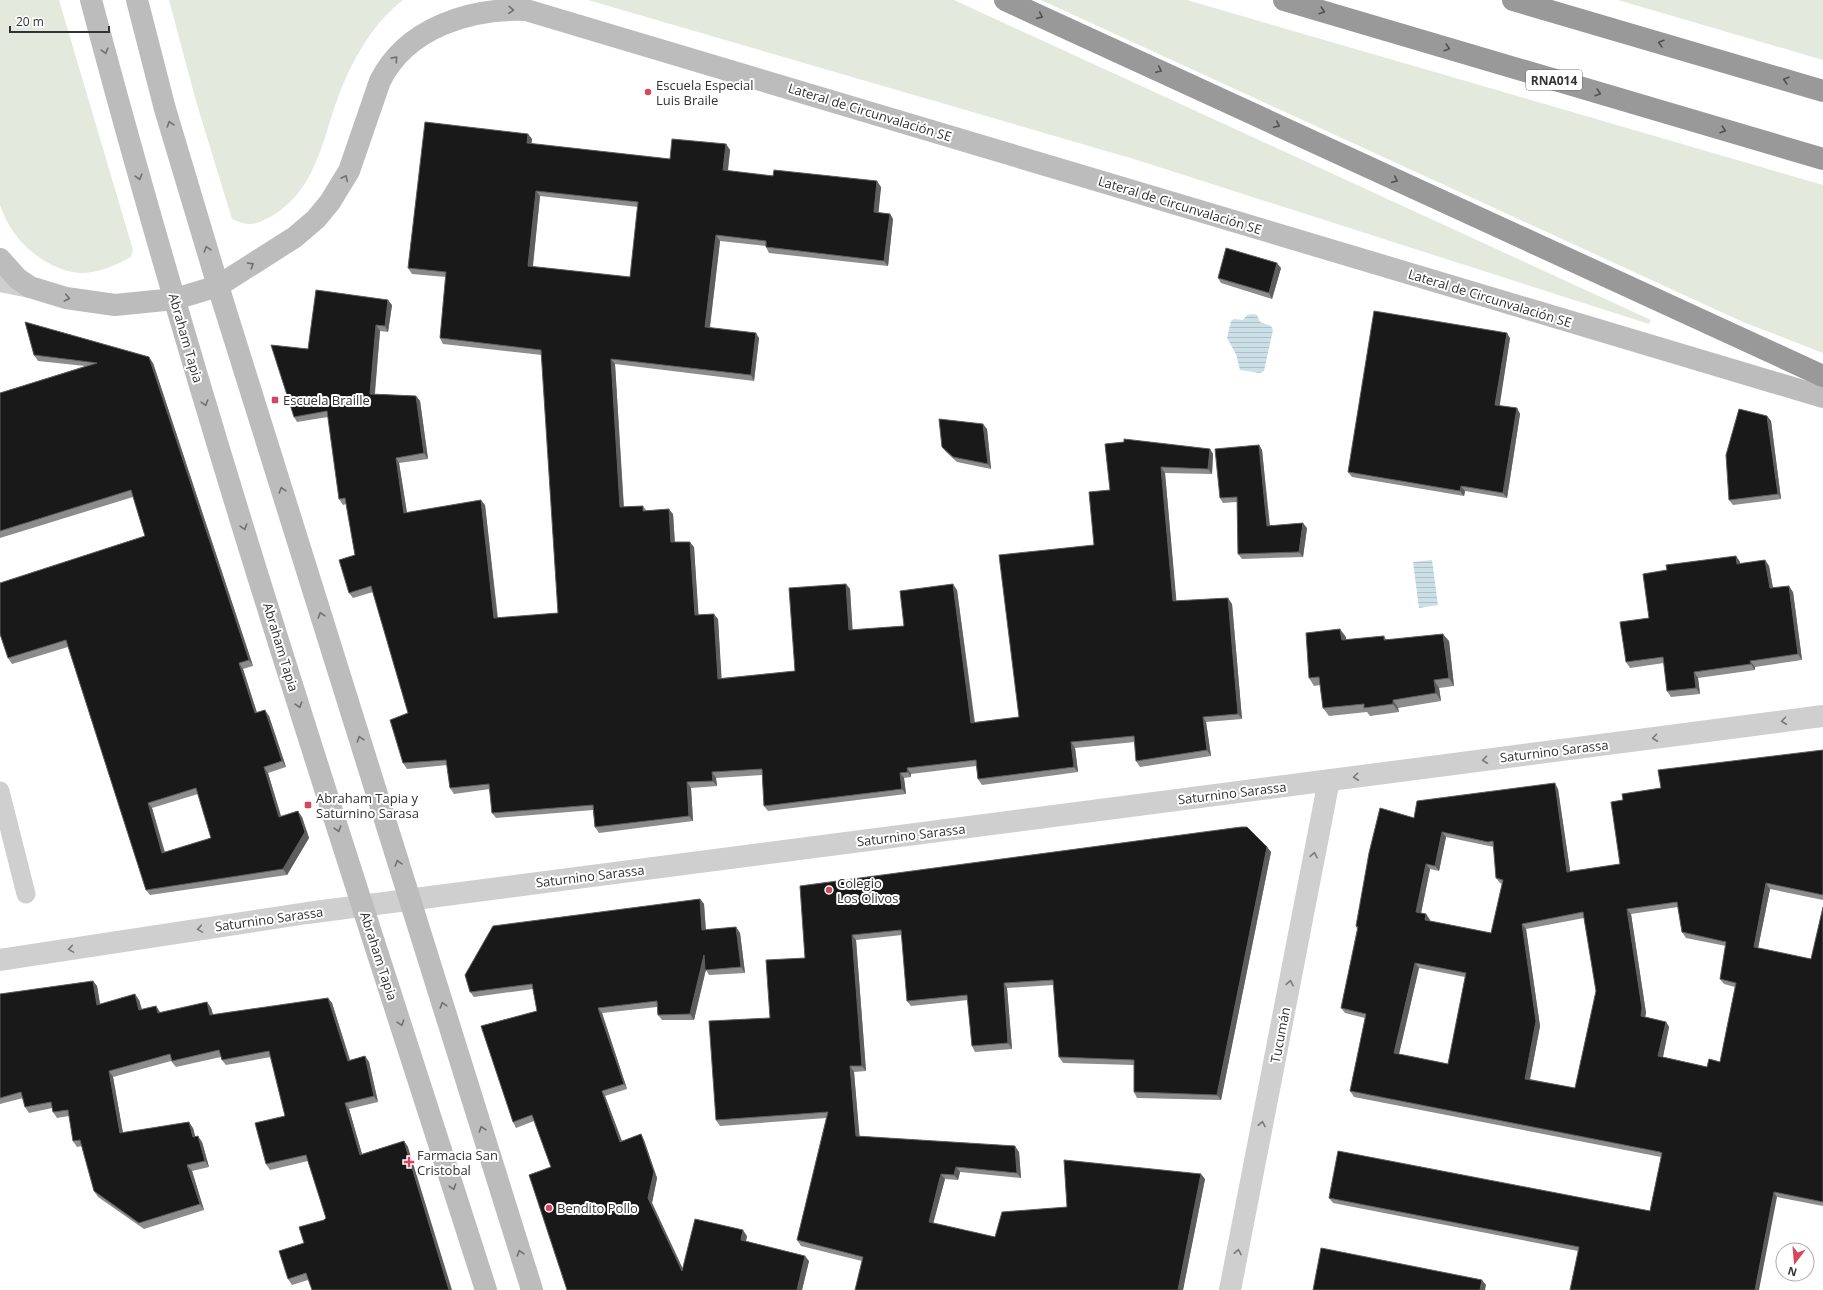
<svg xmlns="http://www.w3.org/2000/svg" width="1823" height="1290" font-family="'Open Sans',sans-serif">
	<defs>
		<pattern id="water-rules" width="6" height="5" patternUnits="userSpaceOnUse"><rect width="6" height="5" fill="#cbdfe7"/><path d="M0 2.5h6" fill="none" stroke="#afc0c7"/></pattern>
	</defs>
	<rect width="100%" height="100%" fill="#fff"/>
	<!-- green -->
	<path fill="#e3e9dc" d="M0 0H59L133 250 131 257C115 266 92 276 73 272 40 266 10 237 0 205Z
		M169 0H403C376 21 359 49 345 80 323 128 322 186 272 216 255 225 250 227 232 219L196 101Z
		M588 0H954L1651 320 1649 324 1137 160Z
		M1041 0H1187L1823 185V353L1743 322Z
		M1618 0H1823V60Z"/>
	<!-- water -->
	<path fill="url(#water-rules)" d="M1253 314 1257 315 1260 322 1271 326 1273 330 1264 371 1260 373 1240 370 1236 354 1227 338 1231 321 1234 319 1243 320 1247 315Z
		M1432 560 1438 605 1419 608 1413 562Z"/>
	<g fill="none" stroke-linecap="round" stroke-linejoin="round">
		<!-- lane -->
		<path stroke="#cfcfcf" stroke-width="19" d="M0 791 26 894"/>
		<!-- street -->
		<path stroke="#cfcfcf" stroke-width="22" d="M0 281 30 287
			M0 960 307 913 1823 716
			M1230 1290 1329 780"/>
		<!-- secondary -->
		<path stroke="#bcbcbc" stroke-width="22" d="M91 0C206 435 349 862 486 1290
			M137 0 165 109 218 286 532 1290
			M0 259 18 279 30 287 66 298 115 305 175 299 218 286 295 237 316 219 330 202 349 171 380 81C407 27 471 8 526 10L1823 397"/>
		<!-- highway -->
		<path stroke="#999" stroke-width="22" d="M1005 0 1823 376
			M1284 0 1823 159
			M1513 0 1823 91"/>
	</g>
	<!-- wall -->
	<path fill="#8c8c8c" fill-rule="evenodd" d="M528 134 532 139 531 144 670 159 726 144 730 150 728 171 881 187 878 213 890 214 893 219 888 266 769 253 766 247V246L720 241 710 328 759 338 754 381 615 364 624 507 643 506 646 510 673 514 675 542 694 547 698 615 718 619 721 678 795 671 846 584 850 589 852 630 904 626 957 590 975 722 1019 717 1094 545 1110 490 1105 444 1210 449 1213 454 1212 474 1165 473 1176 601 1232 604 1242 719 1206 722 1211 756 1140 767 1136 761 1135 742 1075 748 1078 772 982 785 978 779 976 766 911 774V777L904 778 906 794 768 811 764 806 762 775 716 778 717 786 691 788 693 821 599 833 595 827 593 810 496 818 492 813 490 789 454 794 450 788 447 765 407 769 403 763 408 713 373 592 353 598 349 593 355 555 346 504 343 505 339 499 328 417 297 422 294 417 308 349 392 305 388 332 380 331 375 394 416 396 420 401 428 459 399 463 407 513 485 505 498 618 558 613 542 355 443 344 440 338 446 277 412 274 408 268ZM540 196 638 207 630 277 533 267Z
		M1281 268 1272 299 1221 283 1218 278Z
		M1510 338 1499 406 1517 408 1520 414 1507 498 1465 491 1464 496 1352 477 1348 472Z
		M34 355 153 363 253 666 243 669 257 713 269 716 286 767 268 773 281 816 302 817 309 838 287 875 150 895 146 890 68 647 12 664 8 658 145 536 133 497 0 538V393L85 366 38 361ZM198 794 211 838 165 852 152 808Z
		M1767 416 1771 421 1781 499 1733 505 1729 500Z
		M987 429 991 469 957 462 946 452 942 447Z
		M1259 445 1262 450 1270 525 1307 528 1303 557 1242 559 1238 554 1237 502 1223 503 1220 498Z
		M1736 556 1740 562V564L1765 560 1769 566 1773 588 1793 592 1802 660 1755 667V670L1698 678 1700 694 1671 697 1667 691 1664 663 1630 668 1626 662 1649 618 1667 570Z
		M1384 636 1386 639 1449 641 1454 686 1439 688 1441 701 1398 708 1399 712 1370 716 1367 712 1329 716 1323 708 1320 685 1314 686 1309 678 1346 637V640Z
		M1823 750V900L1770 889 1758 948 1811 959 1823 907V1206L1777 1197 1578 1251 1333 1203 1329 1198 1650 1211 1661 1157 1354 1097 1350 1091 1365 1018 1345 1013 1341 1008 1357 929 1356 926 1414 818 1558 789 1570 871 1620 864 1623 800 1661 788ZM1446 837 1494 847 1496 878 1500 883 1502 884 1491 933 1430 921V920L1426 914 1421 913 1430 869 1439 871ZM1678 907 1682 932 1686 938 1726 946 1720 979 1724 984 1735 987 1720 1062 1707 1067 1663 1057 1669 1027 1666 1022 1645 1017 1646 1013 1631 914ZM1584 918 1596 991 1575 1088 1530 1079 1540 1026 1526 929ZM1419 968 1465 977 1448 1064 1399 1054Z
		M1267 847 1271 852 1221 1100 1137 1098 1134 1092V1065L1063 1063 1059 1057 1054 985 1007 988 1012 1049 975 1052 972 1046 968 1000 911 1006 907 1001 902 935 856 940 866 1071 854 1072 859 1136 1019 1152 1021 1178 960 1172 958 1180 945 1179 933 1223 995 1237 1067 1207 1205 1179 1183 1290H855L862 1261 801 1246 797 1240 826 1118 720 1126 716 1120 770 1018 805 958 800 886Z
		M700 899 704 904 706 930 736 927 740 933 745 973 709 975 706 970 694 1020H662L658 1015 657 1007 602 1013 627 1089 605 1096 622 1141 641 1134 644 1140 657 1178 652 1203 683 1269 747 1236 746 1241 809 1261 802 1290H567L551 1167 534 1121 516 1128 513 1122 537 1011 533 989 474 997 470 992Z
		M93 981 97 986 100 1004 139 1000 142 1010 156 1006 160 1013 207 1002 211 1008 213 1015 328 998 332 1003 350 1060 365 1056 369 1062 378 1102 349 1109 362 1154 404 1141 408 1147 308 1280 292 1285 288 1279 304 1243 326 1218 308 1161 270 1170 266 1164 285 1116 271 1057 226 1065 222 1060 221 1057 176 1067 171 1061 113 1077 123 1133 193 1128 195 1137 202 1142 209 1167 192 1171 204 1210 144 1229 98 1197 94 1191 82 1146 77 1147 73 1141 69 1116 57 1118 53 1112 52 1108 29 1113 25 1107 23 1098 0 1104V994Z"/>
	<!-- shaded-wall -->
	<path fill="#5e5e5e" d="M528 134 532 139 531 149 527 143Z
		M726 144 730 150 727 176 723 170Z
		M877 181 881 187 878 218 874 212Z
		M536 191 540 196 532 272 528 266Z
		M890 214 893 219 888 266 884 261Z
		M716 235 720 241 709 333 705 327Z
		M1277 263 1281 268 1272 299 1269 293Z
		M388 300 392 305 388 332 385 326Z
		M376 325 380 331 374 400 370 394Z
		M756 333 759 338 754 381 751 375Z
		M1507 333 1510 338 1499 410 1495 405Z
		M149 357 153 363 253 666 249 660Z
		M611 359 615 364 624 513 620 507Z
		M416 396 420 401 428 459 424 453Z
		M1517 408 1520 414 1507 498 1503 493Z
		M1767 416 1771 421 1781 499 1778 494Z
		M983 424 987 429 991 469 988 464Z
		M1259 445 1262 450 1270 531 1267 526Z
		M1210 449 1213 454 1212 474 1208 469Z
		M396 458 399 463 408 519 404 513Z
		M1161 467 1165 473 1177 607 1173 601Z
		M1461 486 1465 491 1464 496 1460 491Z
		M481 500 485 505 498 623 494 618Z
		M669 509 673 514 675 548 671 542Z
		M1303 523 1307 528 1303 557 1299 552Z
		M690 542 694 547 699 621 695 615Z
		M1736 556 1740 562 1741 570 1737 564Z
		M1765 560 1769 566 1774 594 1770 588Z
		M846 584 850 589 853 635 849 630Z
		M953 584 957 590 975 728 971 723Z
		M1789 586 1793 592 1802 660 1798 654Z
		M1228 598 1232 604 1242 719 1238 714Z
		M714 614 718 619 722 684 718 679Z
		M1340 629 1346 637 1347 648 1342 640Z
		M1443 634 1449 641 1454 686 1449 678Z
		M1750 661 1755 667V670L1751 664Z
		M239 663 243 669 259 719 255 713Z
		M1694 672 1698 678 1700 694 1696 688Z
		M1434 680 1439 688 1441 701 1436 693Z
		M1393 700 1398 708 1399 712 1393 704Z
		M265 710 269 716 286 767 282 761Z
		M1203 717 1206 722 1211 756 1207 750Z
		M1071 742 1075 748 1078 772 1074 767Z
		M264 767 268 773 283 823 279 817Z
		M907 768 911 774V777L908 772Z
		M712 772 716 778 717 786 713 781Z
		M900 773 904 778 906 794 902 789Z
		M687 782 691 788 693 821 689 816Z
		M1555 783 1558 789 1571 877 1567 872Z
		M148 803 152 808 166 858 162 853Z
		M298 811 302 817 309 838 287 875 283 869Z
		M1442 832 1446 837 1439 871 1435 866Z
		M1267 847 1271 852 1221 1100 1217 1095Z
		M1426 864 1430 869 1420 918 1416 912Z
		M1766 883 1770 889 1757 953 1754 947Z
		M700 899 704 904 706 935 702 930Z
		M1627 909 1631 914 1646 1013 1644 1021 1641 1016Z
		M1426 914 1430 920 1428 925 1425 920Z
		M1522 924 1526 929 1540 1026 1529 1084 1525 1079Z
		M736 927 740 933 745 973 741 967Z
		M852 935 856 940 866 1071 862 1066Z
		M704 955 708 960 694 1020 690 1014Z
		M1415 963 1419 968 1398 1058 1394 1053Z
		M93 981 97 986 101 1010 97 1005Z
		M1004 983 1007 988 1012 1049 1008 1043Z
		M135 994 139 1000 144 1016 139 1010Z
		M328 998 332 1003 352 1067 348 1061Z
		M207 1002 211 1008 215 1021 210 1015Z
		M156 1006 160 1012 162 1019 158 1013Z
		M598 1008 602 1013 627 1089 624 1084Z
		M1666 1022 1669 1027 1662 1061 1658 1056Z
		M365 1056 369 1062 378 1102 374 1096Z
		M850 1066 854 1072 860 1141 856 1136Z
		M109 1071 113 1077 124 1139 120 1133Z
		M602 1091 605 1096 624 1147 620 1142Z
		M345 1103 349 1109 364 1161 360 1155Z
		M189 1122 193 1128 197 1143 193 1137Z
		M641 1134 644 1140 657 1178 652 1203 686 1276 682 1271 648 1198Z
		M198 1136 202 1142 209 1167 205 1161Z
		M404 1141 408 1147 452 1290H449Z
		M1015 1146 1019 1152 1021 1178 1017 1173Z
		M187 1165 192 1171 204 1210 200 1204Z
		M956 1167 960 1172 958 1180 954 1175Z
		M941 1174 945 1179 932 1228 929 1222Z
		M1201 1174 1205 1179 1183 1290H1178Z
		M1774 1192 1777 1197 1759 1290H1755Z
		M743 1230 747 1236 745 1245 741 1240Z
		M805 1256 809 1261 802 1290H797Z
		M1482 1280 1486 1285 1485 1290H1480Z"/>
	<!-- building -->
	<path fill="#191919" stroke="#5e5e5e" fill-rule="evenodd" d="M425 122 528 134 527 143 670 159 672 139 726 144 723 170 773 176 774 170 877 181 874 212 890 214 884 261 766 247V241L716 235 705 327 756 333 751 375 611 359 620 507 643 506V511L669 509 671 542H690L695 615 714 614 718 679 795 671 789 588 846 584 849 630 904 626 900 591 953 584 971 723 1019 717 999 555 1094 545 1089 492 1110 490 1105 444 1124 442V439L1210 449 1208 469 1161 467 1173 601 1228 598 1238 714 1203 717 1207 750 1136 761 1134 736 1071 742 1074 767 978 779 976 760 907 768 908 772 900 773 902 789 764 806 762 769 712 772 713 781 687 782 689 816 595 827 593 805 492 813 489 784 450 788 446 760 403 763 390 720 408 713 371 586 349 593 339 560 355 555 345 498 339 499 327 411 294 417 271 345 308 349 316 290 388 300 385 326 376 325 370 394 416 396 424 453 396 458 404 513 481 500 494 618 558 613 541 350 440 338 446 272 408 268ZM536 191 638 202 630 277 528 266Z
		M1226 248 1277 263 1269 293 1218 278Z
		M1374 311 1507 333 1495 405 1517 408 1503 493 1461 486 1460 491 1348 472Z
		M25 322 149 357 249 660 239 663 255 713 265 710 282 761 264 767 279 817 298 811 305 832 283 869 146 890 66 640 8 658 0 634V583L145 536 131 490 0 531V393L97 363 34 355ZM196 788 211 838 162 853 148 803Z
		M1739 409 1767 416 1778 494 1729 500 1726 455Z
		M939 419 983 424 988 464 953 457 942 447Z
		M1259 445 1267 526 1303 523 1299 552 1238 554 1237 497 1220 498 1215 449Z
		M1736 556 1737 564 1765 560 1770 588 1789 586 1798 654 1750 661 1751 664 1694 672 1696 688 1667 691 1663 657 1626 662 1620 622 1649 618 1643 574 1667 570 1666 565Z
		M1340 629 1342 640 1384 636V640L1443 634 1449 678 1434 680 1436 693 1393 700V704L1364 708V704L1323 708 1319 677 1309 678 1306 633Z
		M1823 750V895L1766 883 1754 947 1811 959 1823 907V1202L1774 1192 1755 1290H1570L1579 1247 1329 1198 1338 1151 1650 1211 1662 1153 1660 1152 1350 1091 1366 1014 1341 1008 1358 927 1356 926 1369 853 1380 808 1414 818 1417 801 1555 783 1567 872 1620 864 1611 802 1623 800 1622 794 1661 788 1658 770ZM1442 832 1488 842 1493 841 1496 878 1503 880 1491 933 1425 920 1426 914 1416 912 1426 864 1435 866ZM1677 902 1682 932 1726 942 1720 979 1736 983 1720 1062 1709 1059 1707 1067 1658 1056 1666 1022 1641 1016 1642 1008 1627 909ZM1583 912 1596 991 1575 1088 1525 1079 1536 1021 1522 924ZM1415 963 1466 973 1448 1064 1394 1053Z
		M1241 827H1247L1267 847 1217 1095 1134 1092V1060L1059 1057 1053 980 1004 983 1008 1043 972 1046 967 995 907 1001 901 930 852 935 862 1066H850L856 1136 1015 1146 1017 1173 956 1167 954 1175 941 1174 929 1222 995 1237 1002 1212 1067 1207 1064 1160 1201 1174 1178 1290H855L863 1257 797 1240 828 1112 716 1120 709 1021 770 1018 766 960 805 958 800 886Z
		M700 899 702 930 736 927 741 967 705 970 704 955 690 1014 658 1015 657 1001 598 1008 624 1084 602 1091 620 1142 641 1134 654 1172 648 1198 682 1271 695 1219 743 1230 741 1240 805 1256 797 1290H567L529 1175 551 1167 532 1115 513 1122 481 1026 537 1011 532 984 470 992 465 975 493 926Z
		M93 981 97 1005 135 994 139 1010 156 1006 158 1013 207 1002 210 1015 328 998 348 1061 365 1056 374 1096 345 1103 360 1155 404 1141 449 1290H312L306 1273 288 1279 279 1251 304 1243 299 1227 324 1220 326 1218 306 1155 266 1164 255 1123 285 1116 269 1051 222 1060 219 1050 172 1061 170 1054 109 1071 120 1133 189 1122 193 1137 198 1136 205 1161 187 1165 200 1204 139 1223 94 1191 80 1140 73 1141 68 1110 53 1112 51 1102 25 1107 21 1092 0 1098V994Z
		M1321 1248 1482 1280 1480 1290H1313Z"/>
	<!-- one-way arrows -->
	<defs><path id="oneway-chevron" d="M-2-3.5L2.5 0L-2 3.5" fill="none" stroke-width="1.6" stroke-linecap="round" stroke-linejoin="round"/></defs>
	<g stroke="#707070">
		<use href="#oneway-chevron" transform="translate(511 10) rotate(3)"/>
		<use href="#oneway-chevron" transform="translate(105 51) rotate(75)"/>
		<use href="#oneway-chevron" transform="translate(395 59) rotate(-48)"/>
		<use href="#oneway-chevron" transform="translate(170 124) rotate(-107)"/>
		<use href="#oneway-chevron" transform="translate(139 177) rotate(74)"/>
		<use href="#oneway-chevron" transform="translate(345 178) rotate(-63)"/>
		<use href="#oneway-chevron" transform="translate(207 249) rotate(-107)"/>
		<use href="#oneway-chevron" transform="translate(251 265) rotate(-32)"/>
		<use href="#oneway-chevron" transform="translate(67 298) rotate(12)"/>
		<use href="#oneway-chevron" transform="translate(205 403) rotate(73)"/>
		<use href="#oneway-chevron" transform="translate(282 490) rotate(-107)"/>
		<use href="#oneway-chevron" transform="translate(244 527) rotate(73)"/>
		<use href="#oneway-chevron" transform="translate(321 615) rotate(-107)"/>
		<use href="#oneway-chevron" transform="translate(299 705) rotate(73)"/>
		<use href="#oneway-chevron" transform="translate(360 739) rotate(-107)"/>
		<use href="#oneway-chevron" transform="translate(338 829) rotate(72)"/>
		<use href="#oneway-chevron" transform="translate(398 863) rotate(-107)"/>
		<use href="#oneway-chevron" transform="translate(443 1005) rotate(-107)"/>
		<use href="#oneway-chevron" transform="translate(401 1023) rotate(72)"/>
		<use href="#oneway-chevron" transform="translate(482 1129) rotate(-107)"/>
		<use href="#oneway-chevron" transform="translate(453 1187) rotate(72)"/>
		<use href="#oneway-chevron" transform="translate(520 1253) rotate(-107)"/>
	</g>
	<g stroke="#515151">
		<use href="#oneway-chevron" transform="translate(1322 11) rotate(17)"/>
		<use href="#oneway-chevron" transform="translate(1040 16) rotate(24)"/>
		<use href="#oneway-chevron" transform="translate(1661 43) rotate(-164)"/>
		<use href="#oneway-chevron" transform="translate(1447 48) rotate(17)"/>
		<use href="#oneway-chevron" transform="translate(1159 70) rotate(25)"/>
		<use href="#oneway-chevron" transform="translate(1786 80) rotate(-164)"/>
		<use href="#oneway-chevron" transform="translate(1598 93) rotate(17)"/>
		<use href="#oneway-chevron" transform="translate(1277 125) rotate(25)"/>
		<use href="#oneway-chevron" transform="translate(1723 130) rotate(17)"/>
		<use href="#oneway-chevron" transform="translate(1395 180) rotate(25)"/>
	</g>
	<g stroke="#797979">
		<use href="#oneway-chevron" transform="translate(1784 721) rotate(173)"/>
		<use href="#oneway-chevron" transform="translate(1655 738) rotate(173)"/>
		<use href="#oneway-chevron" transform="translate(1485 760) rotate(173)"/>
		<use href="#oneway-chevron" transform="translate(1356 777) rotate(173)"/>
		<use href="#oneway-chevron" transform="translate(1314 855) rotate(-79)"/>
		<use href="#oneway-chevron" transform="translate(200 929) rotate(171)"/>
		<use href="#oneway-chevron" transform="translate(71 949) rotate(171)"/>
		<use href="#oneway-chevron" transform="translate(1290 983) rotate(-79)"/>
		<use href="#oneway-chevron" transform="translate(1262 1124) rotate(-79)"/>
		<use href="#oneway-chevron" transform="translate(1238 1252) rotate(-79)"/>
	</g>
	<!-- markers -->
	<g fill="#d8465e" stroke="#fff" stroke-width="1.5">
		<circle cx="648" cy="92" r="4"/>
		<rect x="271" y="396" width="8" height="8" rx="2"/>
		<rect x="304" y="801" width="8" height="8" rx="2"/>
		<circle cx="829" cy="890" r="4"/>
		<path d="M407 1156h4v4h4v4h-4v4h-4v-4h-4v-4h4z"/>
		<circle cx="549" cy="1208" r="4"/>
	</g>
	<g text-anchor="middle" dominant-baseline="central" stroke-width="4" stroke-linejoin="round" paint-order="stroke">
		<!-- shield labels -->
		<rect fill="#fff" stroke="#707070" stroke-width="1" x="1526" y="70" width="56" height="20" rx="3"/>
		<g font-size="12" font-weight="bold" fill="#323232">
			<text x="1554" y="80">RNA014</text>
		</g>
		<!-- poi labels -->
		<g font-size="13" fill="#323232" stroke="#fff" text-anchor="start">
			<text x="656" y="85">Escuela Especial<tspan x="656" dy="15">Luis Braile</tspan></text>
			<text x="283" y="400">Escuela Braille</text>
			<text x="316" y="798">Abraham Tapia y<tspan x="316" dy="15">Saturnino Sarasa</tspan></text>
			<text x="837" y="883">Colegio<tspan x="837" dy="15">Los Olivos</tspan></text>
			<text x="417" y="1155">Farmacia San<tspan x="417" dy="15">Cristobal</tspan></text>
			<text x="557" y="1208">Bendito Pollo</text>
		</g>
		<!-- street labels -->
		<g font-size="13" fill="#323232" stroke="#fff">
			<text transform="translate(870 112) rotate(17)">Lateral de Circunvalación SE</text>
			<text transform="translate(1180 205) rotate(17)">Lateral de Circunvalación SE</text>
			<text transform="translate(1490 298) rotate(17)">Lateral de Circunvalación SE</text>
			<text transform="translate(186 338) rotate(74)">Abraham Tapia</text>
			<text transform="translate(281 647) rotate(73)">Abraham Tapia</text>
			<text transform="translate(1554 751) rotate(-7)">Saturnino Sarassa</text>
			<text transform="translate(1232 793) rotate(-7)">Saturnino Sarassa</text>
			<text transform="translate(911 835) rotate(-7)">Saturnino Sarassa</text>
			<text transform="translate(590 876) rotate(-7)">Saturnino Sarassa</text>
			<text transform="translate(269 919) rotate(-8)">Saturnino Sarassa</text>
			<text transform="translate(379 956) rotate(72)">Abraham Tapia</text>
			<text transform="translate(1280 1035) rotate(-79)">Tucumán</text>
		</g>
	</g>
	<!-- north arrow -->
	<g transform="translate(1795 1262) rotate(196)"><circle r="19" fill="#ffffff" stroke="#adadad"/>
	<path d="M0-3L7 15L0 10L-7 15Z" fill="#d8465e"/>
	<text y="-6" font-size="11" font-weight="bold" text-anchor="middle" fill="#323232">N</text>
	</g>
	<!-- scale -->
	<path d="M10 26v6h99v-6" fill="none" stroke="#323232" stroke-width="2"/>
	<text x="16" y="26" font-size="12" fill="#323232" stroke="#ffffff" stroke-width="3" paint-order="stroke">20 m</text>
</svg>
